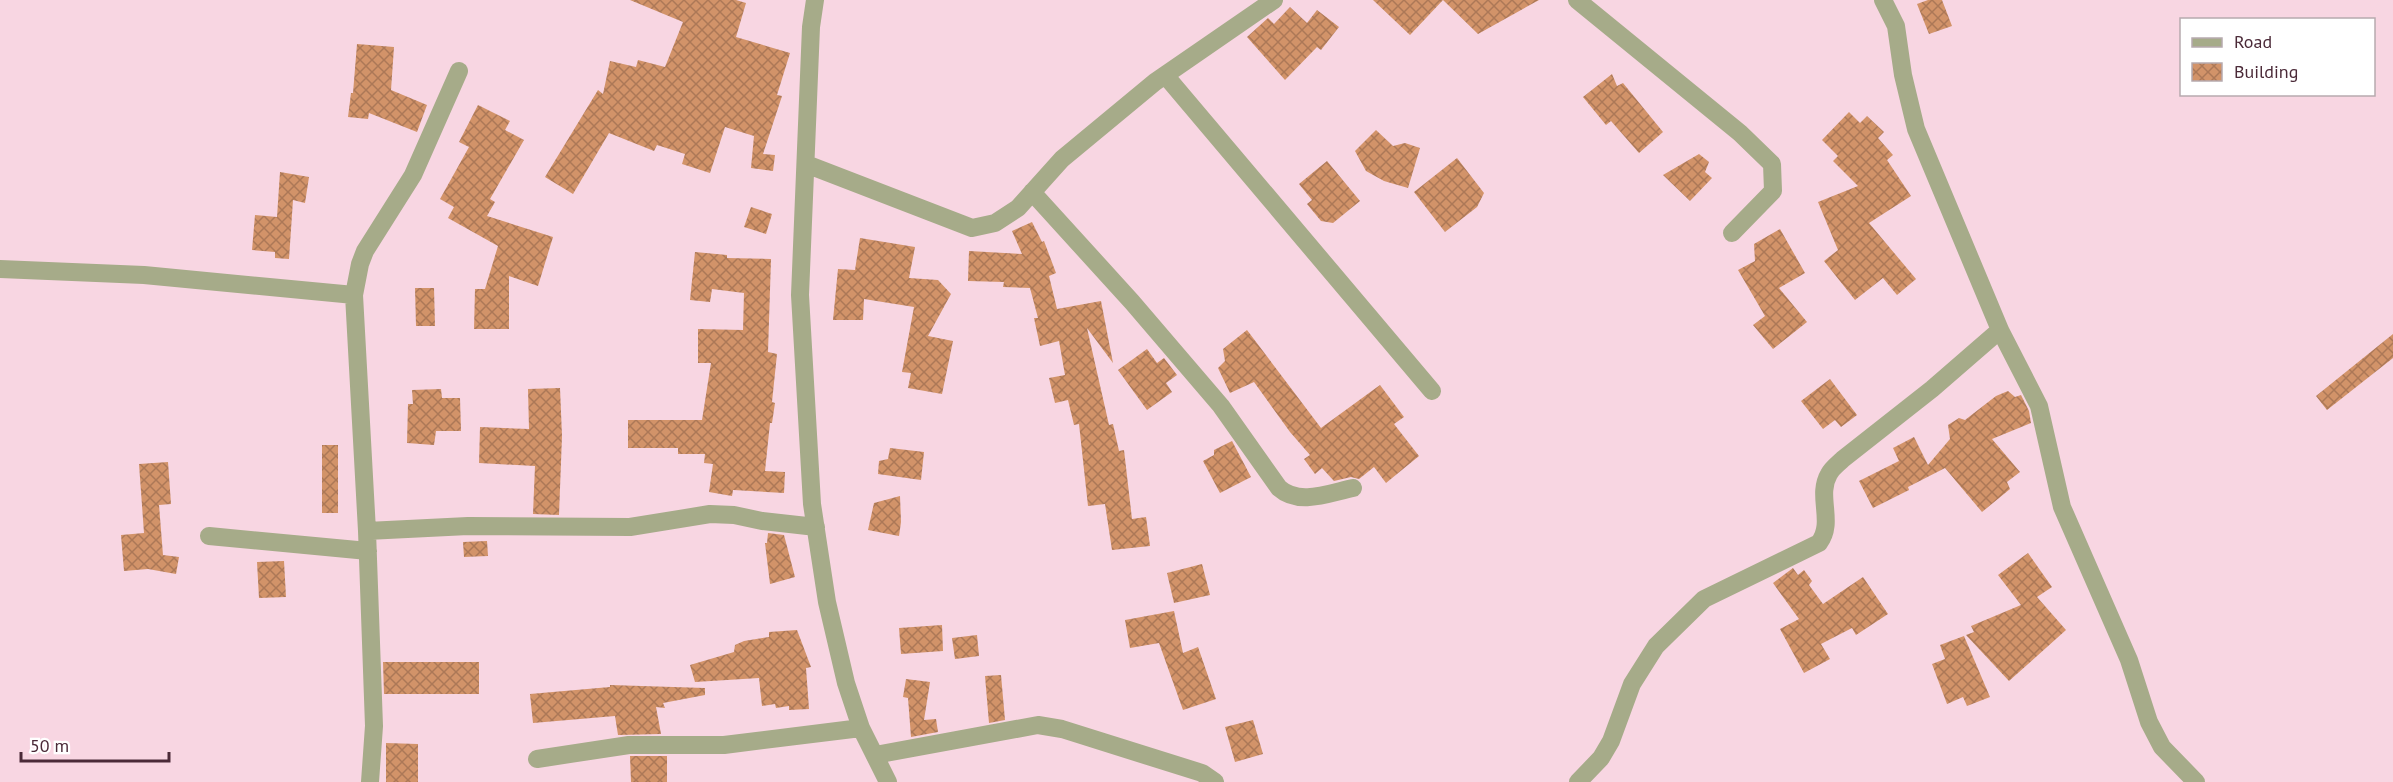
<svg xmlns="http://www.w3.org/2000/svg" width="2393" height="782" font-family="'PT Sans',sans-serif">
	<defs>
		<pattern id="building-cross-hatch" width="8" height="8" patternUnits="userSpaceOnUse" patternTransform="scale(1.5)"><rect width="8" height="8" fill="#d29369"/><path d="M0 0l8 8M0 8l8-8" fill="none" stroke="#ac7857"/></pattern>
	</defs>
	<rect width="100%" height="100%" fill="#f8d6e2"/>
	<!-- building -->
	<path fill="url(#building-cross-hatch)" d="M630 0H736L746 3 736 37 790 53 777 95 782 96 763 154 775 155 773 171 751 168 754 136 725 127 710 173 682 164 685 154 657 145 654 151 609 133 573 194 545 177 598 90 603 94 610 61 636 67 638 60 665 67 683 22Z
		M1373 0H1539L1478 34 1443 0 1410 35Z
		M1928 0H1942L1952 26 1929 34 1917 4Z
		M1290 7 1307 23 1317 10 1339 27 1321 50 1317 47 1285 80 1247 37 1268 18 1274 24Z
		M357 44 394 47 391 90 427 105 417 132 369 113 368 119 348 117 351 93H353Z
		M1612 74 1617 86 1623 83 1663 132 1639 153 1611 121 1606 125 1583 97Z
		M478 105 510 121 505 130 524 140 490 199 495 202 487 216 553 237 538 286 509 276V329H474L475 289H485L498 246 448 218 454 207 440 199 469 147 459 142Z
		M1849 112 1860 123 1867 116 1884 132 1878 138 1893 155 1887 160 1911 196 1869 223 1916 279 1897 295 1883 278 1855 300 1824 261 1838 250 1818 202 1858 186 1833 161 1838 156 1822 140Z
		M1376 130 1393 146 1405 143 1420 148 1408 188 1384 181 1366 171 1355 151Z
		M1699 154 1709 162 1705 172 1712 178 1690 201 1663 175Z
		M1457 158 1484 193 1477 207 1445 232 1414 192Z
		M1327 161 1360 201 1333 223 1321 221 1307 204 1312 200 1299 184Z
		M280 172 309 177 305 203 293 200 289 259 275 258V252L252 250 255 215 277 217Z
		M751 207 772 214 766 234 744 227Z
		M1032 222 1042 242 1044 241 1056 273 1049 276 1057 309 1101 301 1113 363 1087 328 1109 425 1113 424 1119 451 1124 450 1132 519 1146 517 1150 546 1112 550 1105 504 1088 506 1079 424 1074 425 1068 400 1055 403 1049 378 1065 375 1059 341 1040 346 1034 318H1038L1030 288 1003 287 1004 282 968 281 969 251 1022 254 1012 231Z
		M1780 229 1805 273 1779 288 1807 322 1773 349 1753 325 1765 316 1738 270 1755 261 1754 244Z
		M860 238 915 247 909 278 938 280 951 294 928 336 953 341 942 394 908 388 911 373 902 372 914 307 864 299 863 320H833L838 269 855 270Z
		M695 252 727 255V258L771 259 768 352 777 354 772 402 775 403 772 423H770L765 471 785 472 784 493 733 490 732 496 709 492 713 464 704 463 705 454H678V448H628V420H702L711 363H698V329L743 330 744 293 712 289 710 302 690 300Z
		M415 288H434L435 326H416Z
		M1247 330 1321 428 1380 385 1404 417 1394 424 1419 456 1386 483 1374 467 1359 479 1351 477 1334 481 1322 468 1315 474 1304 459 1310 455 1290 432 1254 382 1230 393 1218 368 1225 361 1223 349Z
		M2393 334V358L2327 410 2316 396Z
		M1147 349 1157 363 1164 358 1177 375 1166 383 1172 392 1147 410 1118 370Z
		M1830 379 1857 415 1841 427 1835 420 1823 429 1801 401Z
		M560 388 562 436 559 515 533 514 535 466 479 463 480 427 529 429 528 389Z
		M441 389 442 398H460L461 431H436L434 445 407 443 408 404H413L412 390Z
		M2008 391 2015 397 2021 395 2029 411 2031 423 1992 439 2020 472 2007 482 2010 489 1982 512 1945 468 1908 487 1909 490 1873 508 1859 481 1899 461 1893 448 1914 437 1928 465 1950 439 1948 425 1959 418 1965 420 1996 396Z
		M1232 441 1251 477 1220 493 1203 461 1214 455V450Z
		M322 445H338V513H322Z
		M890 448 924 452 921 480 878 474 879 461 888 459Z
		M168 462 171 504 159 505 163 555 179 557 176 574 148 569 124 571 121 535 144 533 139 464Z
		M900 496 901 522 899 536 868 530 874 503Z
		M768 533 784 535 795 577 770 584 765 543H767Z
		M487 541 488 556 464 557 463 542Z
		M2028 553 2052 587 2037 597 2066 630 2009 681 1966 635 1974 632 1971 626 2021 605 1998 575Z
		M284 561 286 597 259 598 257 562Z
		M1202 564 1210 595 1174 603 1167 573Z
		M1793 568 1798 575 1804 570 1812 581 1809 585 1823 604 1863 577 1888 614 1856 635 1852 628 1821 644 1830 659 1804 673 1780 629 1799 619 1773 583Z
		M1174 611 1183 653 1198 647 1216 699 1183 710 1159 643 1130 648 1125 620Z
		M942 625 943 651 901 654 899 628Z
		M797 630 811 667 806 668 809 709 789 710V706L776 708 775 704 762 706 759 678 695 682 690 665 734 652 735 645 744 641 769 637V632Z
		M977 635 979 656 955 659 952 638Z
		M1964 636 1990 697 1967 706 1963 697 1947 704 1932 664 1945 659 1940 645Z
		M383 662H479V694H384Z
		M1001 675 1005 720 989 723 985 676Z
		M906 679 930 682 924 720 936 719 938 732 911 737 908 698 903 697Z
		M610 685 705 688V695L663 703 665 708 656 707 661 734 618 735 615 716 533 723 530 694 610 687Z
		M1253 720 1263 754 1235 762 1225 727Z
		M386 743 418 744V782H386Z
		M630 756H667V782H631Z"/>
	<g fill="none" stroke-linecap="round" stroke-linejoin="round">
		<!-- street -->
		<path stroke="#a6ab89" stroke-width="18" d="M815 0 811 27 800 295 812 504 827 602 846 683 861 728 888 782
			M1577 0 1740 133 1772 164 1773 191 1732 233
			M1883 0 1896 26 1903 75 1916 129 2000 330 2039 406 2062 507 2129 660 2149 722 2162 747 2196 782
			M1165 75 1432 391
			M806 164 972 228 995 223 1018 208 1062 159 1155 82 1274 0
			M1032 192 1132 302 1221 406 1279 488C1299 506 1329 493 1353 488
			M0 269 144 275 354 295
			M367 531 468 526 630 527 710 514 734 515 762 521 816 527
			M209 536 368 551
			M875 755 1038 725 1062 729 1202 773 1215 782
			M537 759 629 745H724L861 728
			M370 782 374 726 367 531 354 295 360 264 365 251 413 175 459 71
			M1578 782 1601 758 1611 741 1632 684 1656 646 1704 599 1819 543C1835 522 1816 496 1829 474 1832 468 1838 464 1843 459L1932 389 2000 330"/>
	</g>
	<!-- legend -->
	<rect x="2180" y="18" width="195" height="78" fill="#ffffff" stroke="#b7aaaf" stroke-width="1.5"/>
	<rect x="2192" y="38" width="30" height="9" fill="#a6ab89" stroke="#b7aaaf" stroke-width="1.5"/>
	<text x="2234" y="48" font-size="18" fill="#4b2a38">Road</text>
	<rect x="2192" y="63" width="30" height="18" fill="url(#building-cross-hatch)" stroke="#b7aaaf" stroke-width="1.5"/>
	<text x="2234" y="78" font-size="18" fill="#4b2a38">Building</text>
	<!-- scale -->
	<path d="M21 752v9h148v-9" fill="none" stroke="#4b2a38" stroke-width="3"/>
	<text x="30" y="752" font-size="18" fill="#4b2a38" stroke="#ffffff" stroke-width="4.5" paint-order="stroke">50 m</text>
</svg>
